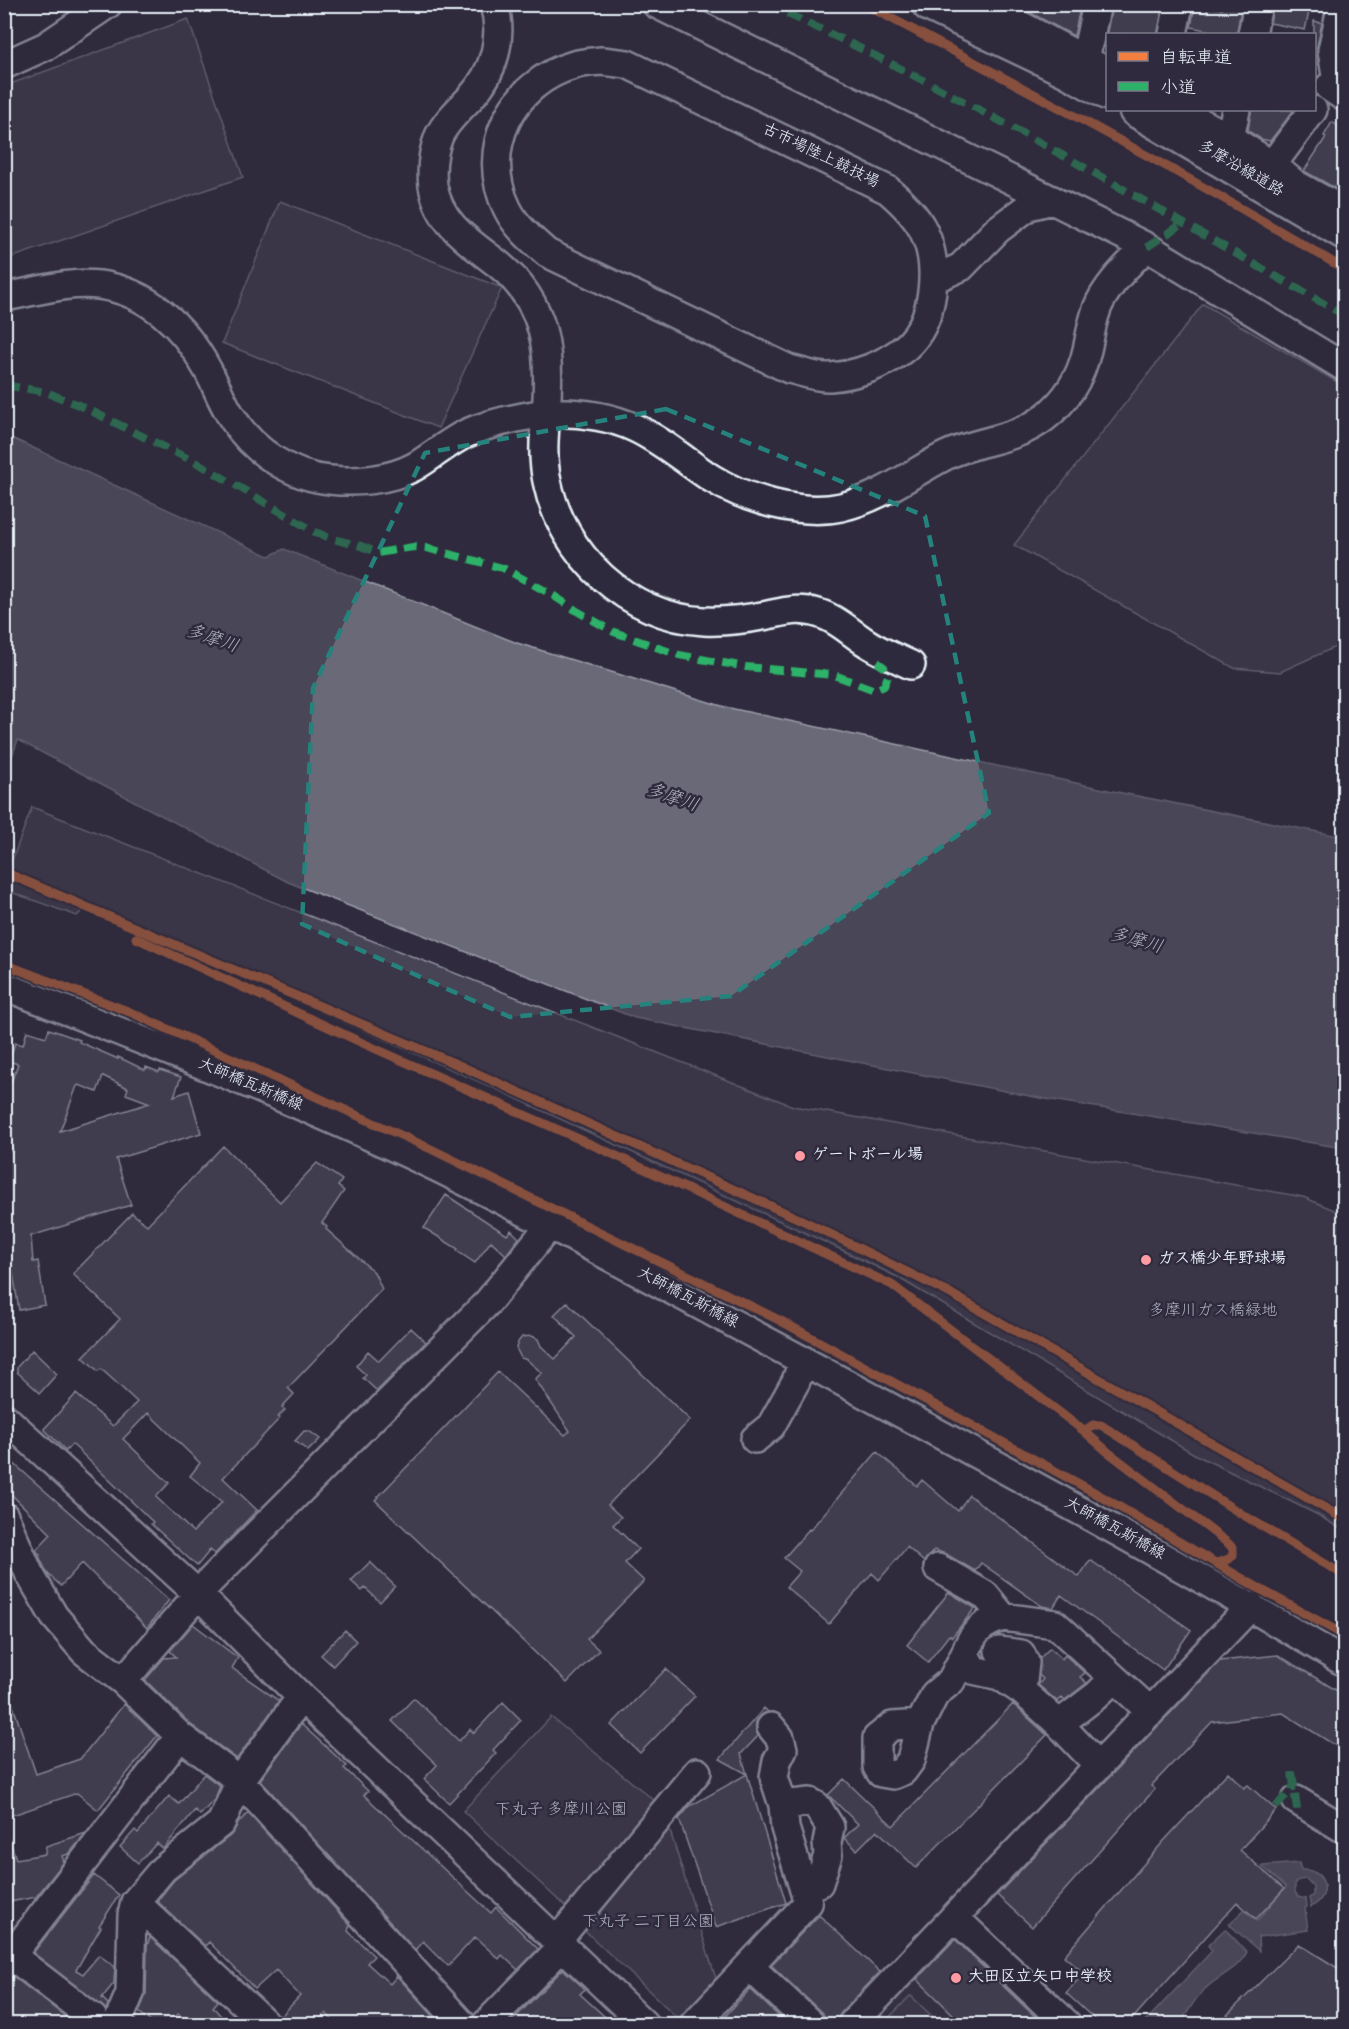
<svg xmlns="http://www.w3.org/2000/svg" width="1349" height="2029" font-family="'Gochi Hand','Klee One',sans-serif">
	<rect width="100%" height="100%" fill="#2f2a3d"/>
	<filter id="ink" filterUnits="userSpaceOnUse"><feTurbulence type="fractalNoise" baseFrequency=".0167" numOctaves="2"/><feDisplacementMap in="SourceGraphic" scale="12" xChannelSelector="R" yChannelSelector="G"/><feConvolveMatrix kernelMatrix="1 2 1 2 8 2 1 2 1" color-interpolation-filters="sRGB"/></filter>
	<g filter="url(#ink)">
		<!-- built -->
		<path fill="#3b3749" d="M954 1932 1051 2024H864Z"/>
		<!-- green -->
		<path fill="#464455" stroke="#979aa6" stroke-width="1.5" d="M188 19 243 177 5 260V86Z
			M280 201 502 288 438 428 222 343Z
			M1203 304 1344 386V643L1280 672 1234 668 1014 545Z
			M32 807 793 1106 1303 1197 1344 1214V1531L1316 1514 1196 1455 897 1277 842 1250 496 1089 84 909 77 916 5 890V879Z
			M551 1717 655 1801 569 1910 463 1811Z
			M667 1821 717 1982 681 2021 582 1928Z
			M910 1996H911L940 2024H883Z"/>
		<!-- water -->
		<path fill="#696978" stroke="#9c9fab" stroke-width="1.5" d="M5 435 269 556 284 549 517 643 725 707 1122 793 1344 837V1148L1040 1098 635 1018 288 882 18 740 5 775Z
			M1299 1863 1301 1870C1325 1868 1334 1895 1311 1907L1309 1898 1313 1895V1886L1306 1879 1299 1880 1295 1884V1892L1298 1897 1306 1899 1307 1907 1305 1908 1308 1930 1258 1937 1259 1951 1229 1924 1244 1910 1257 1921 1286 1887 1262 1866Z
			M1225 1929 1247 1952C1237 1971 1219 1975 1205 1989 1194 1999 1188 2013 1179 2024H1145L1144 2023 1212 1951 1208 1945Z"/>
		<!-- building -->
		<path fill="#575565" stroke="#e8f1f8" stroke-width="1.5" fill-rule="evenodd" d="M1028 4H1047L1061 7 1062 4H1081L1074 36 1027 11Z
			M1112 4H1163L1158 34H1107V48L1104 47Z
			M1223 4H1242L1237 34H1216V32L1191 27 1194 10 1207 13 1208 5 1222 9Z
			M1273 4H1301L1300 10 1309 12 1305 30 1270 23Z
			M1314 21 1322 23 1317 47 1318 64H1314Z
			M1251 110H1294L1270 141 1261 139 1248 131Z
			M1332 122 1344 130V193L1304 171 1326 137 1324 136Z
			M49 1029 80 1040 79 1042 118 1059V1057L145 1070 146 1067 159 1072 160 1070 181 1077 174 1096 189 1091 201 1133 116 1159 131 1205 31 1236 33 1262 38 1261 45 1305 19 1310 9 1248 4 1191V1152L13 1151 4 1126V1101L18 1064 9 1061 15 1043 23 1045 27 1031 46 1037ZM103 1076 128 1088 126 1094 150 1103 60 1131 77 1086 79 1085 97 1092Z
			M223 1146 280 1202 317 1163 342 1180 338 1186 344 1191 322 1223 327 1227 326 1229 374 1272 382 1289 288 1388 294 1394 282 1407 285 1410 278 1417 280 1418 223 1478 257 1510 215 1554 210 1550 197 1566 151 1524 153 1522 72 1444 66 1451 44 1429 76 1394 113 1426 137 1402 110 1377 101 1369 98 1371 83 1357 120 1319 73 1274 132 1213 147 1225ZM148 1413 200 1463 190 1476 222 1502 193 1532 156 1497 169 1483 123 1439Z
			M446 1195 507 1235 511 1230 519 1238 506 1255 491 1241 475 1263 457 1251 458 1249 424 1228Z
			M567 1302 690 1420 608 1505 621 1517 613 1525 638 1549 625 1563 644 1581 587 1639 599 1650 567 1683 375 1500 498 1372 565 1435 570 1431 535 1379 542 1373 527 1360 521 1358 516 1348 518 1342 522 1337 532 1336 538 1339 541 1346 555 1359 576 1337 554 1315Z
			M411 1328 426 1342 377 1391 363 1378 366 1375 356 1366 368 1351 379 1361Z
			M32 1350 57 1374 40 1393 17 1372V1367Z
			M304 1431H309L320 1439 308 1451 295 1441Z
			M877 1452 917 1486 922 1480 958 1511 969 1495 1079 1577 1090 1560 1191 1630 1163 1670 1061 1595 1053 1608 1042 1606 981 1563 975 1571 946 1554 934 1550 924 1562 907 1547 879 1580 872 1573 829 1624 786 1587 800 1571 784 1558 809 1529 810 1530Z
			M11 1461 169 1600 147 1628 82 1563 61 1586 47 1573 39 1556 40 1555 36 1550 51 1534 10 1493Z
			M370 1562 395 1586 380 1602 365 1588 362 1591 351 1581Z
			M949 1592 975 1608 952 1637 949 1635 928 1662 907 1645Z
			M193 1624 238 1658 232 1668 279 1701 237 1759 190 1724 145 1680 164 1658 176 1657 170 1651Z
			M345 1630 356 1641 333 1666 321 1655Z
			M1050 1648 1062 1659 1065 1655 1085 1673 1080 1677 1087 1683 1065 1700 1062 1697 1058 1702 1038 1685 1043 1679 1039 1675 1040 1658Z
			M1278 1655 1344 1695V1751L1283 1713 1212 1722 1151 1786 1155 1789 1032 1927 997 1895 1220 1661Z
			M666 1669 695 1696 640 1753 611 1725Z
			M4 1688H7L36 1774 80 1759 124 1704 157 1736 98 1810 77 1793 4 1818Z
			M414 1698 459 1741 470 1729 474 1733 503 1702 521 1720 493 1750 496 1753 449 1803 424 1779 437 1765 392 1721Z
			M1013 1704 1047 1735 916 1868 877 1830 857 1850 844 1838 858 1824 828 1795 844 1779 893 1826Z
			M764 1708 768 1712 761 1715 756 1722V1730L758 1736 741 1754 747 1774 720 1759Z
			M301 1724 347 1766 344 1768 368 1791 364 1795 491 1913 496 1907 538 1949 518 1970 502 1955 499 1959 475 1937 448 1966 423 1941 415 1950 260 1780Z
			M1228 1772 1244 1788 1248 1785 1276 1810 1240 1850 1284 1889 1256 1919 1237 1902 1127 2025H1101L1066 1993 1084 1973 1064 1956 1163 1842Z
			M204 1774 220 1786 215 1799 200 1815 195 1810 163 1849 157 1843 138 1863 120 1847 135 1830 138 1833 169 1796 179 1804Z
			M747 1774 786 1903 716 1927 679 1819 690 1806Z
			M248 1813 350 1925 348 1931 374 1956 367 1963 390 1984 397 1976 437 2020 433 2025H337L326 2013 314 2025H287L280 2017 300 1996 276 1970 255 1989 209 1942 205 1946 157 1901 174 1880 231 1835 239 1822Z
			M7 1831 16 1859 45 1854 46 1846 86 1833 69 1854 62 1856 64 1862 36 1897 4 1903V1832Z
			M94 1875 119 1895 99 1926 101 1927 76 1970 83 1974 99 1955 115 1967 114 1983 102 1998 108 2004 106 2010 33 1953Z
			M819 1915 880 1972 841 2013 834 2025H826V2019L822 2013 771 1965Z
			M150 1937 218 2001 213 2007 229 2025H193L178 2014 168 2025H155L139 2012 146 1994 147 1946Z
			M955 1939 979 1963 1044 2025H964L917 1979Z
			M1299 1944 1344 1972V2025H1326L1319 2020 1294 2025H1217Z
			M563 1969 585 1989 580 1994 614 2025H508Z
			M14 1977 76 2025H18L4 2014V1987Z
			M750 1989 788 2025H717Z"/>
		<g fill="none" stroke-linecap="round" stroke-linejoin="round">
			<!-- minor casing -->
			<g stroke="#e8f1f8" stroke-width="32">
				<path id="minor" d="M656 4 1147 247 1344 367
					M981 4 1108 72
					M1173 34 1179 4
					M1252 34 1258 4
					M1085 60 1097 4
					M602 61 627 64 888 190C902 202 916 215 924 232 940 266 935 321 906 347 885 365 857 375 830 377 817 378 802 372 789 369L547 253C532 240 516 227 507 208 478 149 512 82 574 65 583 62 593 62 602 61Z
					M4 65 46 46 108 4
					M1336 76 1332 50 1342 4
					M1329 87 1344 97
					M1178 110 1230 138 1272 165 1295 184 1344 211
					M1230 138 1236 110
					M1272 165 1313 110
					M934 279 961 267 997 230 1029 206 1053 200
					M4 297C35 292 67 281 99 285 147 291 184 326 206 367 216 384 222 403 233 419 253 451 292 477 330 480 356 483 389 480 414 467 432 457 448 442 467 433 492 422 519 417 546 413 551 355 548 304 498 264 470 242 440 225 433 186 431 170 433 151 439 136 446 121 460 109 471 97 494 72 504 38 494 4
					M911 665C896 658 881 652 867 643 847 630 832 614 808 611 793 609 781 612 768 615 747 619 726 622 704 621 628 617 562 555 547 481 542 458 544 436 546 413 577 412 607 415 635 428 663 441 685 461 711 478 745 499 801 516 841 507 880 498 909 475 943 457 975 440 1015 441 1044 418 1066 401 1081 377 1087 350 1091 334 1092 317 1100 302 1111 281 1129 263 1147 247
					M4 986C150 1043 295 1100 436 1167 549 1222 659 1284 770 1343 963 1446 1156 1550 1344 1662
					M4 1417 198 1594 301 1697 644 2024
					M755 1439 771 1426 796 1381 803 1360
					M4 1516 29 1573 54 1616 84 1651 123 1681 180 1736 240 1781 462 2024
					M938 1568 985 1595 1003 1617 1055 1624 1151 1712
					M1003 1617C982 1623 972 1633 965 1654L973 1670 1000 1676 1022 1691 1059 1724 1099 1766
					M999 1651 1021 1654 1025 1662 1022 1691
					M123 1681 209 1582 488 1302 550 1225
					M920 1724 892 1726 877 1738V1767L881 1773 893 1775 903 1771 911 1760 920 1724 935 1694 951 1681 965 1654
					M1059 1724 1097 1695 1114 1678
					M1296 1800 1344 1829
					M783 1805 810 1802 817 1806 830 1827 827 1843 828 1855 819 1883
					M135 1902 266 2024
					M955 1918 1067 2024
					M557 1941 697 1772
					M12 1956 93 2018
					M4 1965 180 1736
					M749 1966 811 2024
					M117 2024 130 1993 132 1915 135 1902 163 1869 221 1823 240 1781 301 1697
					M486 2024 562 1947
					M694 2024 808 1903 785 1828 783 1805 774 1777 777 1761 783 1749 780 1738 771 1727
					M852 2024 1251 1606"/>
			</g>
			<!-- major casing -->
			<g stroke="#e8f1f8" stroke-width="38">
				<path id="major" d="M929 4 1067 70 1108 93
					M1136 110 1344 232"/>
			</g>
			<!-- minor -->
			<use href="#minor" stroke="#2f2a3d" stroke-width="27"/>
			<!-- major -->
			<use href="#major" stroke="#2f2a3d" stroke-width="33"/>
			<!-- quiet -->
			<path stroke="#2db169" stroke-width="8" stroke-dasharray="15 8" stroke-linecap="butt" d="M766 4C966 94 1154 208 1344 315
				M1147 247 1182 224
				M4 385 46 392 81 406 203 466 315 532 333 539 361 546 378 553 413 547 426 548 503 568 551 594 577 611 614 632 679 655 746 667 834 675 875 690 884 686 888 676 884 667 877 662
				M1292 1772 1298 1817
				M1276 1807 1294 1786"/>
			<!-- cycleway casing -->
			<g stroke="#2f2a3d" stroke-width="13">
				<path id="cycleway" d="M864 4C1026 89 1188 175 1344 269
					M4 872 463 1067 806 1222 951 1294 1344 1519
					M136 938 367 1045 606 1151 892 1285 1084 1431 1108 1452 1229 1544 1233 1549V1555L1229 1559 1217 1563
					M4 964 130 1012 431 1149 781 1321 1092 1491 1260 1589 1344 1635
					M1084 1431 1093 1425H1101L1240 1513 1344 1575"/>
			</g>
			<!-- cycleway -->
			<use href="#cycleway" stroke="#f27e40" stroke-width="9"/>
		</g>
	</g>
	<!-- marked area -->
	<path d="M0 0H1349V2029H0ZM666 409 925 516 989 813 731 996 510 1017 302 924 313 688 425 453Z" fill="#2f2a3d" fill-opacity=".55" fill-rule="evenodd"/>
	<path fill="none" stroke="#25827c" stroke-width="4.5" stroke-dasharray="12 8" stroke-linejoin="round" d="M666 409 925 516 989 813 731 996 510 1017 302 924 313 688 425 453Z"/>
	<!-- markers -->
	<g fill="#ff9aa2" stroke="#2f2a3d" stroke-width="2">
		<circle cx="800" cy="1156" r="6"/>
		<circle cx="1146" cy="1260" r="6"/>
		<circle cx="956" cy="1978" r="6"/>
	</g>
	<g text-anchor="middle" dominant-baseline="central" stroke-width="5" stroke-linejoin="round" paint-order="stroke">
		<!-- street labels -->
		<g font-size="16" fill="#e8f1f8" stroke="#2f2a3d">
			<text transform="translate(820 157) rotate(26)">古市場陸上競技場</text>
			<text transform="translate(1240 170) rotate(30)">多摩沿線道路</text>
			<text transform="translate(250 1086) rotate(23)">大師橋瓦斯橋線</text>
			<text transform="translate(687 1299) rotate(28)">大師橋瓦斯橋線</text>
			<text transform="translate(1114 1530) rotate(29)">大師橋瓦斯橋線</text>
		</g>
		<!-- poi labels -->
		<g font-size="16" font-weight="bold" fill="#e8f1f8" stroke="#2f2a3d" text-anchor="start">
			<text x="812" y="1156">ゲートボール場</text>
			<text x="1158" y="1260">ガス橋少年野球場</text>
			<text x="968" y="1978">大田区立矢口中学校</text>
		</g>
		<!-- park labels -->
		<g font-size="16" fill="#afb4bf" stroke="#2f2a3d">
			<text x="1213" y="1312">多摩川ガス橋緑地</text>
			<text x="561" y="1811">下丸子 多摩川公園</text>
			<text x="648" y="1923">下丸子 二丁目公園</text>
		</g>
		<!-- water labels -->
		<g font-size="18" font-style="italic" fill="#afb4be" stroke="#2f2a3d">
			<text transform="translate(212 640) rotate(19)">多摩川</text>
			<text transform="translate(672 799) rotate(19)">多摩川</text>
			<text transform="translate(1136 942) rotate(16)">多摩川</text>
		</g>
	</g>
	<!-- margin -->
	<rect width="1349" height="2029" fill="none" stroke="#2f2a3d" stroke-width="24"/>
	<rect x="12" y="12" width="1325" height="2005" fill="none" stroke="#e8f1f8" stroke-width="2" filter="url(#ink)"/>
	<!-- legend -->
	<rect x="1106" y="33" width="210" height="78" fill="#2f2a3d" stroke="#797a88" stroke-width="1.5"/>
	<rect x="1118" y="52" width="30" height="9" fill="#f27e40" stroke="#797a88" stroke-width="1.5"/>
	<text x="1160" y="63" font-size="18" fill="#e8f1f8">自転車道</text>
	<rect x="1118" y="82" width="30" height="9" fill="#2db169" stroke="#797a88" stroke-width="1.5"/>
	<text x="1160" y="93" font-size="18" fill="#e8f1f8">小道</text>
</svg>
